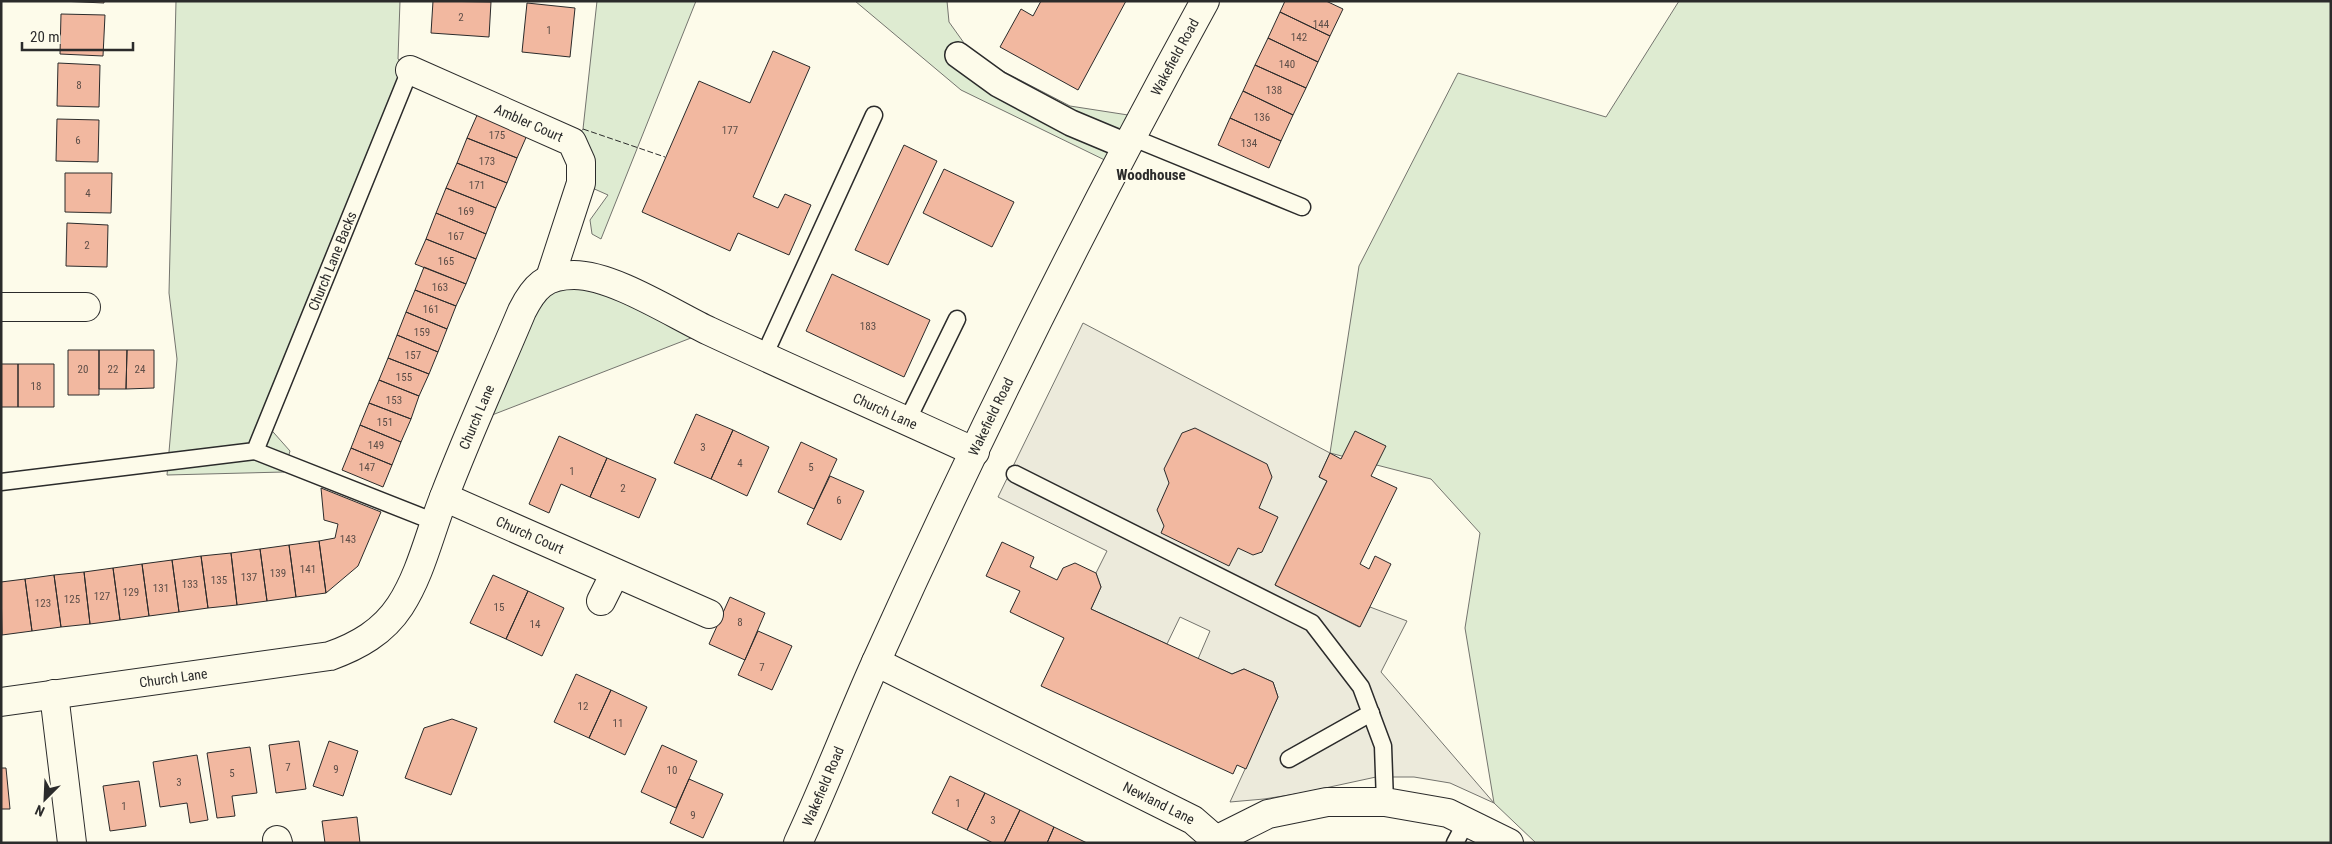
<svg xmlns="http://www.w3.org/2000/svg" width="2332" height="844" font-family="'Roboto Condensed',sans-serif">
	<rect width="100%" height="100%" fill="#fdfbea"/>
	<!-- green -->
	<path fill="#deebd1" stroke="#74746e" d="M176 1H400L398 59 410 70 266 424 290 451 284 472 167 475 177 359 169 293Z
		M597 1H696L601 239 592 234 590 220 608 195 581 183 572 142 583 129Z
		M855 1H947L949 22 964 43 991 65 1070 106 1141 117 1117 166 961 90Z
		M1679 1H2331V843H1536L1494 803 1465 628 1480 533 1431 479 1330 453 1359 266 1458 73 1606 117Z
		M575 275 709 331 474 422 522 311Z"/>
	<!-- parking -->
	<path fill="#eceadb" stroke="#74746e" d="M1083 323 1330 453 1319 477 1327 481 1275 585 1359 627 1370 607 1407 621 1381 672 1494 803 1450 783 1414 777H1376L1302 793 1264 799 1230 802 1278 697 1273 682 1244 669 1232 674 1198 659 1210 631 1180 617 1167 644 1091 609 1101 587 1096 573 1107 551 998 497Z"/>
	<!-- building -->
	<path fill="#f2b8a0" stroke="#2b2b2b" d="M60 1H104V3Z
		M433 1 491 2 489 37 431 33Z
		M1041 1H1126L1078 90 1000 47 1021 9 1033 16Z
		M1285 1H1326L1343 9 1330 36 1280 12Z
		M527 3 575 8 570 57 522 52Z
		M1280 12 1330 36 1318 62 1268 38Z
		M61 14 105 15 103 56 60 54Z
		M1268 38 1318 62 1306 88 1255 65Z
		M773 51 810 67 753 197 778 208 785 194 811 205 789 255 738 233 730 251 642 212 699 81 750 103Z
		M58 63 100 65 99 107 57 106Z
		M1255 65 1306 88 1293 115 1243 91Z
		M1243 91 1293 115 1281 141 1230 118Z
		M478 113 528 133 517 158 467 138Z
		M1230 118 1281 141 1269 168 1218 145Z
		M57 119 99 120 98 162 56 161Z
		M467 138 517 158 507 183 457 163Z
		M904 145 937 161 888 265 855 250Z
		M457 163 507 183 496 208 446 188Z
		M944 169 1014 202 992 247 923 213Z
		M65 173H112L111 213 65 212Z
		M446 188 496 208 486 234 436 213Z
		M436 213 486 234 476 259 426 239Z
		M67 223 108 225 107 267 66 266Z
		M426 239 476 259 466 284 415 264Z
		M424 267 466 284 456 306 415 290Z
		M832 274 930 320 904 377 806 331Z
		M415 290 456 306 447 329 406 312Z
		M406 312 447 329 438 352 397 335Z
		M397 335 438 352 429 374 388 358Z
		M68 350H99V395H68Z
		M99 350H127L126 389H99Z
		M127 350H154V388L126 389Z
		M388 358 429 374 419 396 379 380Z
		M1 364H18V407H1Z
		M18 364H54V407H18Z
		M379 380 419 396 411 419 369 403Z
		M369 403 411 419 401 442 360 425Z
		M696 414 733 430 711 479 674 463Z
		M360 425 401 442 392 465 351 448Z
		M1195 428 1267 464 1272 477 1259 508 1278 517 1262 552 1253 555 1238 548 1229 566 1161 533 1164 526 1157 510 1169 483 1164 469 1182 433Z
		M733 430 769 447 747 496 711 479Z
		M1355 431 1386 446 1371 476 1397 488 1360 564 1369 569 1375 556 1391 564 1360 627 1275 585 1327 481 1319 477 1330 453 1341 459Z
		M559 436 607 458 590 497 561 484 549 513 529 504Z
		M801 442 837 459 814 509 778 492Z
		M351 448 392 465 383 487 342 470Z
		M607 458 656 479 639 518 590 497Z
		M830 476 864 491 841 540 807 524Z
		M321 488 381 512 358 566 326 593 319 541 335 538 338 524 324 520Z
		M319 541 326 593 296 597 289 545Z
		M1002 542 1034 557 1030 567 1057 580 1063 568 1075 563 1096 573 1101 587 1091 609 1232 674 1244 669 1273 682 1278 697 1246 769 1237 765 1233 774 1041 686 1064 638 1010 612 1020 591 986 576Z
		M289 545 296 597 267 601 260 549Z
		M260 549 267 601 237 605 231 553Z
		M231 553 237 605 208 608 201 556Z
		M201 556 208 608 179 612 172 560Z
		M172 560 179 612 149 616 142 564Z
		M142 564 149 616 120 620 113 568Z
		M113 568 120 620 90 624 84 572Z
		M84 572 90 624 61 627 54 575Z
		M54 575 61 627 32 631 25 579Z
		M493 575 528 591 506 639 470 623Z
		M25 579 32 631 2 635 1 582Z
		M528 591 564 608 542 656 506 639Z
		M730 597 765 613 745 660 709 644Z
		M758 631 792 646 772 690 738 675Z
		M576 674 611 690 589 738 554 722Z
		M611 690 647 707 625 755 589 738Z
		M452 719 477 728 451 795 405 778 424 728Z
		M299 741 306 789 276 793 269 745Z
		M329 741 358 751 343 796 313 786Z
		M662 745 697 761 676 808 641 792Z
		M250 747 257 793 232 796 235 816 217 818 207 753Z
		M197 755 208 820 190 823 187 803 160 807 153 762Z
		M1 768H6L10 809H1Z
		M950 776 985 793 967 830 932 813Z
		M689 779 723 794 703 838 670 823Z
		M139 781 146 826 110 831 103 786Z
		M985 793 1020 810 1004 843H993L967 830Z
		M1020 810 1054 827 1047 843H1004Z
		M357 817 360 843H325L322 821Z
		M1054 827 1087 843H1047Z"/>
	<g fill="none" stroke-linecap="round" stroke-linejoin="round">
		<!-- service casing -->
		<g stroke="#2b2b2b" stroke-width="19">
			<g id="service">
				<path d="M1131 137 1302 207"/>
				<path d="M764 356 874 115"/>
				<path d="M907 421 957 319"/>
				<path d="M255 451 435 522"/>
				<path d="M1015 474 1312 623 1361 687 1383 746 1385 802"/>
				<path id="s1" d="M1 482 255 451 410 70"/>
				<path d="M1289 759 1371 713"/>
				<path d="M1455 843 1466 822"/>
			</g>
		</g>
		<!-- pedestrian casing -->
		<g stroke="#2b2b2b" stroke-width="28">
			<path id="pedestrian" d="M958 55 998 84 1071 123 1126 146"/>
		</g>
		<!-- minor casing -->
		<g stroke="#2b2b2b" stroke-width="30">
			<g id="minor">
				<path id="s2" d="M410 70 572 142 581 162V183L550 278"/>
				<path d="M1 307H86"/>
				<path id="s3" d="M444 497 709 614"/>
				<path d="M601 601 615 573"/>
				<path id="s4" d="M876 662 1193 820 1216 840 1268 814 1327 802H1385L1448 813 1509 843"/>
				<path d="M54 694 72 843"/>
				<path id="s5" d="M1 702 330 656C358 646 383 632 400 606 421 574 430 532 444 497 468 434 496 373 522 311 534 287 545 275 574 275 613 275 673 314 709 331 797 372 886 411 975 452"/>
				<path d="M277 840 278 843"/>
			</g>
		</g>
		<!-- tertiary casing -->
		<g stroke="#2b2b2b" stroke-width="30">
			<g id="tertiary">
				<path id="s6" d="M798 843C826 783 849 722 876 662 977 438 1087 216 1205 1"/>
			</g>
		</g>
		<!-- service -->
		<use href="#service" stroke="#fdfbea" stroke-width="16"/>
		<!-- pedestrian -->
		<use href="#pedestrian" stroke="#fdfbea" stroke-width="25"/>
		<!-- minor -->
		<use href="#minor" stroke="#fdfbea" stroke-width="28"/>
		<!-- tertiary -->
		<use href="#tertiary" stroke="#fdfbea" stroke-width="28"/>
		<!-- fence -->
		<path stroke="#2b2b2b" stroke-width="1" stroke-dasharray="6 2.5" stroke-linecap="butt" d="M583 129 665 157"/>
	</g>
	<g text-anchor="middle" dominant-baseline="central" stroke-width="4" stroke-linejoin="round" paint-order="stroke">
		<!-- number labels -->
		<g font-size="11" fill="#5d4e48">
			<text x="461" y="17">2</text>
			<text x="1321" y="24">144</text>
			<text x="549" y="30">1</text>
			<text x="1299" y="37">142</text>
			<text x="1287" y="64">140</text>
			<text x="79" y="85">8</text>
			<text x="1274" y="90">138</text>
			<text x="1262" y="117">136</text>
			<text x="730" y="130">177</text>
			<text x="497" y="135">175</text>
			<text x="78" y="140">6</text>
			<text x="1249" y="143">134</text>
			<text x="487" y="161">173</text>
			<text x="477" y="185">171</text>
			<text x="88" y="193">4</text>
			<text x="466" y="211">169</text>
			<text x="456" y="236">167</text>
			<text x="87" y="245">2</text>
			<text x="446" y="261">165</text>
			<text x="440" y="287">163</text>
			<text x="431" y="309">161</text>
			<text x="868" y="326">183</text>
			<text x="422" y="332">159</text>
			<text x="413" y="355">157</text>
			<text x="83" y="369">20</text>
			<text x="113" y="369">22</text>
			<text x="140" y="369">24</text>
			<text x="404" y="377">155</text>
			<text x="36" y="386">18</text>
			<text x="394" y="400">153</text>
			<text x="385" y="422">151</text>
			<text x="376" y="445">149</text>
			<text x="703" y="447">3</text>
			<text x="740" y="463">4</text>
			<text x="367" y="467">147</text>
			<text x="811" y="467">5</text>
			<text x="572" y="471">1</text>
			<text x="623" y="488">2</text>
			<text x="839" y="500">6</text>
			<text x="348" y="539">143</text>
			<text x="308" y="569">141</text>
			<text x="278" y="573">139</text>
			<text x="249" y="577">137</text>
			<text x="219" y="580">135</text>
			<text x="190" y="584">133</text>
			<text x="161" y="588">131</text>
			<text x="131" y="592">129</text>
			<text x="102" y="596">127</text>
			<text x="72" y="599">125</text>
			<text x="43" y="603">123</text>
			<text x="499" y="607">15</text>
			<text x="740" y="622">8</text>
			<text x="535" y="624">14</text>
			<text x="762" y="667">7</text>
			<text x="583" y="706">12</text>
			<text x="618" y="723">11</text>
			<text x="288" y="767">7</text>
			<text x="336" y="769">9</text>
			<text x="672" y="770">10</text>
			<text x="232" y="773">5</text>
			<text x="179" y="782">3</text>
			<text x="958" y="803">1</text>
			<text x="124" y="806">1</text>
			<text x="693" y="815">9</text>
			<text x="993" y="820">3</text>
		</g>
		<!-- street labels -->
		<g font-size="14" fill="#2b2b2b" stroke="#fdfbea">
			<text stroke="none"><textPath href="#s6" startOffset="872">Wakefield Road</textPath></text>
			<text stroke="none"><textPath href="#s2" startOffset="130">Ambler Court</textPath></text>
			<text stroke="none"><textPath href="#s1" startOffset="461">Church Lane Backs</textPath></text>
			<text stroke="none"><textPath href="#s5" startOffset="1148">Church Lane</textPath></text>
			<text stroke="none"><textPath href="#s6" startOffset="468">Wakefield Road</textPath></text>
			<text stroke="none"><textPath href="#s5" startOffset="624">Church Lane</textPath></text>
			<text stroke="none"><textPath href="#s3" startOffset="94">Church Court</textPath></text>
			<text stroke="none"><textPath href="#s5" startOffset="174">Church Lane</textPath></text>
			<text stroke="none"><textPath href="#s6" startOffset="62">Wakefield Road</textPath></text>
			<text stroke="none"><textPath href="#s4" startOffset="316">Newland Lane</textPath></text>
		</g>
		<!-- neighbourhood labels -->
		<g font-size="15" font-weight="bold" fill="#2b2b2b" stroke="#fdfbea">
			<text x="1151" y="175">Woodhouse</text>
		</g>
	</g>
	<!-- border -->
	<rect width="2332" height="844" fill="none" stroke="#2b2b2b" stroke-width="5"/>
	<!-- north arrow -->
	<g transform="translate(45 799) rotate(204)" stroke="#fdfbea" stroke-width="4" paint-order="stroke">
	<path d="M0-4L9 19L0 12L-9 19Z" fill="#2b2b2b"/>
	<text y="-8" font-size="14" font-weight="bold" text-anchor="middle" fill="#2b2b2b">N</text>
	</g>
	<!-- scale -->
	<path d="M22 42v8h111v-8" fill="none" stroke="#2b2b2b" stroke-width="2.5"/>
	<text x="30" y="42" font-size="15" fill="#2b2b2b" stroke="#fdfbea" stroke-width="4" paint-order="stroke">20 m</text>
</svg>
